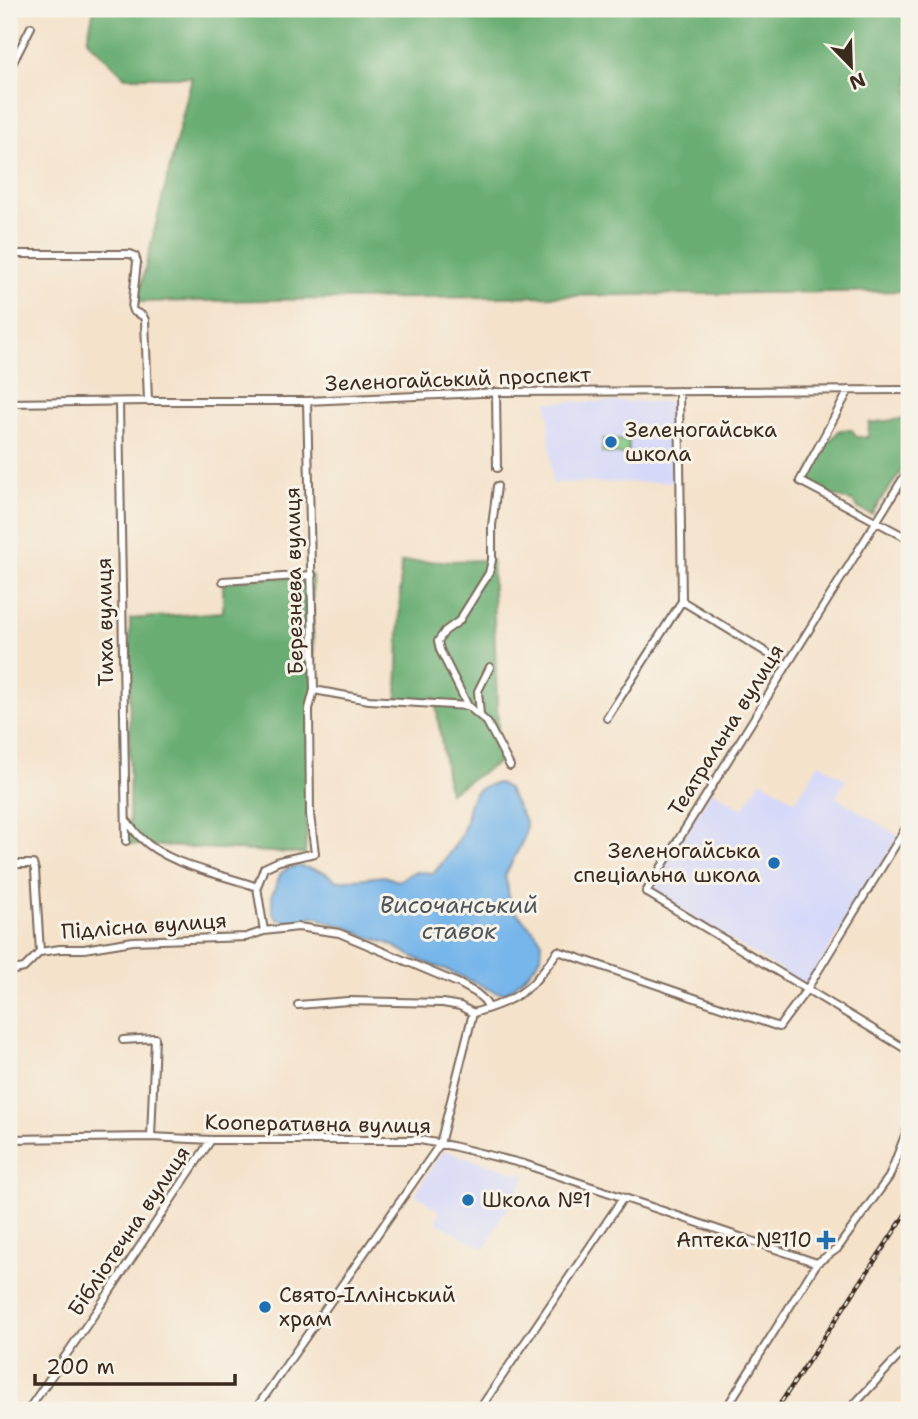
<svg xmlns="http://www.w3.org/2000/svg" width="918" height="1419" font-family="'Shantell Sans',sans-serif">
	<rect width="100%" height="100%" fill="#f7f3e8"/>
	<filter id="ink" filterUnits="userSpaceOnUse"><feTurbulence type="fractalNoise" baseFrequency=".0143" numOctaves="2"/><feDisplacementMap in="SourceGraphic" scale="14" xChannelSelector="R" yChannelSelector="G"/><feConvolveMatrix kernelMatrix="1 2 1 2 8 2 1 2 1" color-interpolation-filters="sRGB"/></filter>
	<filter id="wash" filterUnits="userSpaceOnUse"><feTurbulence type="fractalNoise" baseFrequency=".00686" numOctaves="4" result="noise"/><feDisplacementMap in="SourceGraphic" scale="28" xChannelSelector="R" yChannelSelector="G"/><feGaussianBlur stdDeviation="1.57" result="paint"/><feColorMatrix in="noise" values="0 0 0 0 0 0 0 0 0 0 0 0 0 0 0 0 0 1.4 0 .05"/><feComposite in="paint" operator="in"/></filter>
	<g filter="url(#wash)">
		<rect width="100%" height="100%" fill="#f4e2cb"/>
		<!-- built -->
		<path fill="#d5d8f9" d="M548 402H672V482L552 483Z
			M819 763 846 780 836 797 899 836 806 986 650 890 712 790 743 809 761 780 796 801Z
			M443 1150 528 1176 512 1198 513 1202 499 1220 492 1237 484 1249 436 1222 439 1211 415 1194Z"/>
		<!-- green -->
		<path fill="#82c984" stroke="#5e7a51" stroke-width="2" d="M603 439 629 441 628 455 602 453Z"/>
		<!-- forest -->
		<path fill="#69ad72" stroke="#526c48" stroke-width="2" d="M94 9H909V291L137 302 192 77H125L87 40Z
			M902 419 909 428C909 437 911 449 908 456 901 478 882 494 872 514L859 509 854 502C837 497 820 491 807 479L823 444 832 439 840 430H852L857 437H868L869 423Z
			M492 560 499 762 449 793 435 698 397 701 401 562Z
			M312 575 314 690 305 854 129 844 130 619 223 612V581Z"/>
		<!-- water -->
		<path fill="#77b6ea" stroke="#597084" stroke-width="2" d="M498 783 507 788 526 823 524 838 505 876 508 889 509 905 537 934 542 942 541 957 531 970 515 986 505 993 495 992 447 970 423 962 388 943 365 936 347 927 325 921 318 917 312 916 303 921 291 922 277 919 273 913 272 895 281 873 289 868 299 866 324 872 337 881 384 876 398 881 414 872 434 873C443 862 453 850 460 837 474 813 459 789 498 783Z"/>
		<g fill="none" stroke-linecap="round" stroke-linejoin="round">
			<!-- stream -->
			<path stroke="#77b6ea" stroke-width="2" d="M909 1274 899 1283 909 1292"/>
		</g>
	</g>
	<g filter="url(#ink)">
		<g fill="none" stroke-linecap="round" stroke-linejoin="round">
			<!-- street casing -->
			<g stroke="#7c6a5b" stroke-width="10">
				<path id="street" d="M9 70 31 27
					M9 254H130L135 256 137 262 132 308 133 311 143 316 145 320 148 401
					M849 390 800 481 909 539
					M496 392 497 468
					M307 401 314 690 369 700 468 706
					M119 402 126 841
					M9 403 148 401H307L503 392 909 390
					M909 469 646 892 909 1051
					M497 486 492 526V560L489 573 459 621 445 631 438 641 440 650 468 706 487 722 510 766
					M223 581 312 575
					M682 601 787 665
					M480 715 478 691 490 667
					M607 718 682 601 679 391
					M126 820C131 826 135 832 140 837 167 865 221 874 257 887
					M9 864H33L35 870 40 952
					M264 931 257 887 264 868 279 861 315 853 310 815 309 709 314 690
					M9 971 24 968 40 952 60 949H84L133 941 246 937 264 931 298 927 339 933 460 984 476 993 484 1000 489 1008
					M298 1005 348 1001 443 1003 460 1006 473 1013C495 1007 517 999 533 983 542 973 550 962 558 951L779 1027 807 989 909 823
					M123 1040 155 1038 151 1137
					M9 1139 151 1137 211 1140H420L452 1146 524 1164 817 1263
					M28 1410 104 1300 211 1140
					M255 1410 440 1144 473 1013
					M479 1410 623 1198
					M725 1410 817 1263 837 1249 889 1177 909 1125
					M849 1410 909 1345"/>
			</g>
			<!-- street -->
			<use href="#street" stroke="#fff" stroke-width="6"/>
			<!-- rail casing -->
			<g stroke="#3b2a1e" stroke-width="4.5">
				<path id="rail" d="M776 1410 909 1209"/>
			</g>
			<!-- rail -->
			<use href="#rail" stroke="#f7f3e8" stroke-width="2" stroke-dasharray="5" stroke-linecap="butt"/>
		</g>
	</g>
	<!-- markers -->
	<g fill="#1f6fb2" stroke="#f7f3e8" stroke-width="2.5">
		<circle cx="611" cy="442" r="7"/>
		<circle cx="774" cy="863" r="7"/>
		<circle cx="468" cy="1200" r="7"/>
		<path d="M822.5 1229.5h7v7h7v7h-7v7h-7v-7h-7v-7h7z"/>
		<circle cx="265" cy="1307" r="7"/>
	</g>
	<g text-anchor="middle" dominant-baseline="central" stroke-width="6" stroke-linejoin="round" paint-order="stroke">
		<!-- street labels -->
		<g font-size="21" fill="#3b2a1e" stroke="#f7f3e8">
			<text transform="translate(458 379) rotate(-2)">Зеленогайський проспект</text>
			<text transform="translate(294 581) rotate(-91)">Березнева вулиця</text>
			<text transform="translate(105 622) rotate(-91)">Тиха вулиця</text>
			<text transform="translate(726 730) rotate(-58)">Театральна вулиця</text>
			<text transform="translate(144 926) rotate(-4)">Підлісна вулиця</text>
			<text transform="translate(318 1124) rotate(1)">Кооперативна вулиця</text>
			<text transform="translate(129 1231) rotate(-56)">Бібліотечна вулиця</text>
		</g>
		<!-- poi labels -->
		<g font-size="21" fill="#3b2a1e" stroke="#f7f3e8" text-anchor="start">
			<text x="625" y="430">Зеленогайська<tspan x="625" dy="24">школа</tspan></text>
			<text x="760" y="851" text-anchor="end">Зеленогайська<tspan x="760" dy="24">спеціальна школа</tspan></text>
			<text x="482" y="1200">Школа №1</text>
			<text x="812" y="1240" text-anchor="end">Аптека №110</text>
			<text x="279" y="1295">Свято-Іллінський<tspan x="279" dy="24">храм</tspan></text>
		</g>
		<!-- water labels -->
		<g font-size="23" font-style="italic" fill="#4d545b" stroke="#f7f3e8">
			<text x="459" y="905">Височанський<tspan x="459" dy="26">ставок</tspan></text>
		</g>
	</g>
	<!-- margin -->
	<rect width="918" height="1419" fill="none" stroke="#f7f3e8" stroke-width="35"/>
	<!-- north arrow -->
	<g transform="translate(851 66) rotate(157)" stroke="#f7f3e8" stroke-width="5" paint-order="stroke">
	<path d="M0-5L12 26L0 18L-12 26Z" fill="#3b2a1e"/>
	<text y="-10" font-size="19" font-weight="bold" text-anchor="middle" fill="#3b2a1e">N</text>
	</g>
	<!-- scale -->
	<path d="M35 1374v10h200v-10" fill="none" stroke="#3b2a1e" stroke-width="3.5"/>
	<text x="46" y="1374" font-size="21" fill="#3b2a1e" stroke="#f7f3e8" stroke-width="5" paint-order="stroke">200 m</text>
</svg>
